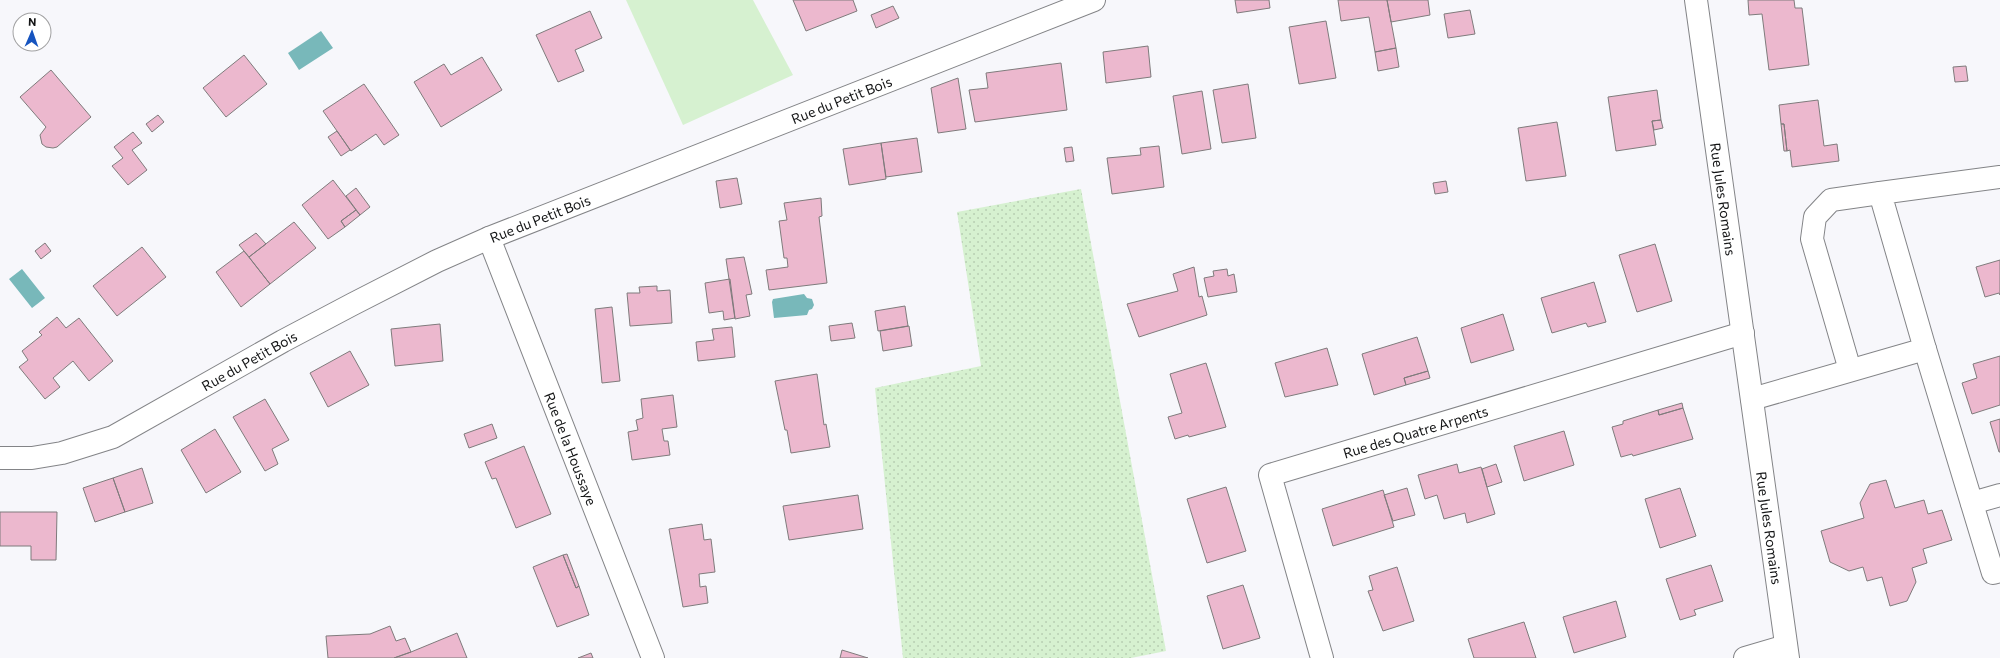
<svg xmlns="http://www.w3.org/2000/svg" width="2000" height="658" font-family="Commissioner,sans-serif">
	<defs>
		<pattern id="garden-dots" width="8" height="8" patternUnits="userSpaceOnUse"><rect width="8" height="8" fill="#d6f1d0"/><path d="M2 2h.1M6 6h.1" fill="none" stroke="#b7ceb2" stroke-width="1.8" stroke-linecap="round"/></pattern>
	</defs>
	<rect width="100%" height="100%" fill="#f7f7fb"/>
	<!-- grass -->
	<path fill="#d6f1d0" d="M626 0H753L793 75 683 125Z"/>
	<!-- garden -->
	<path fill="url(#garden-dots)" d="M1081 189 1166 651 1131 658H903L875 388 981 366 957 212Z"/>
	<!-- water -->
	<path fill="#78b8ba" d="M321 31 333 48 299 70 288 53Z
		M22 269 45 298 32 308 9 279Z
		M804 294 807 298 812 299 814 305 812 309 809 310 807 315 774 318 772 302 773 299Z"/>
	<!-- building -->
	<path fill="#ecb8ce" stroke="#7f7b7c" d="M793 0H853L857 11 806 31Z
		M1235 0H1269L1270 8 1237 13Z
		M1338 0H1387L1396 48 1375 52 1369 17 1341 21Z
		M1387 0H1428L1430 15 1391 22Z
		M1748 0H1794L1795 8H1802L1809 65 1769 70 1762 14 1749 15Z
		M893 6 899 18 876 28 871 15Z
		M1470 10 1475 34 1448 38 1444 14Z
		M590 11 602 38 575 50 584 71 558 82 536 35Z
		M1326 21 1336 78 1299 84 1289 27Z
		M1148 46 1151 77 1106 83 1103 52Z
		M1396 48 1399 67 1378 71 1375 52Z
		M244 55 267 84 226 117 203 88Z
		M482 57 502 90 441 127 414 82 444 64 451 75Z
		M1061 63 1067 110 975 122 969 90 988 88 986 73Z
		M1966 66 1968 81 1955 82 1953 67Z
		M51 70 91 117 57 147 53 148 46 147 42 144 40 135 46 127 20 97Z
		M958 78 966 129 938 133 931 88Z
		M364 84 399 135 384 145 376 134 351 151 323 111Z
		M1248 84 1256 138 1222 143 1213 90Z
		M1657 90 1661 120 1652 121 1656 145 1616 151 1608 97Z
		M1202 91 1211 149 1182 154 1173 96Z
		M1818 100 1824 146 1837 144 1839 161 1792 167 1790 150 1787 151 1784 124H1781L1779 105Z
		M158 115 164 122 152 132 146 124Z
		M1661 120 1663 128 1654 130 1652 121Z
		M1557 122 1566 176 1526 181 1518 128Z
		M1781 124H1784L1787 151H1784Z
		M337 131 350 150 341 156 328 137Z
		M133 132 142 143 132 150 147 170 128 185 112 166 123 158 114 147Z
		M917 138 922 172 886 177 881 143Z
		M881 143 886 179 849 185 843 149Z
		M1159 146 1164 187 1112 194 1107 158 1141 155 1140 148Z
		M1072 147 1074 161 1066 162 1064 148Z
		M737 178 742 204 720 208 716 181Z
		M333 180 356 210 341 221 345 227 328 239 302 205Z
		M1446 181 1448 192 1435 194 1433 183Z
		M356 188 370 207 360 215 346 196Z
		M821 198 822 216 819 217 827 283 769 290 766 270 788 267 787 258H784L779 221 787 220 784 203Z
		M356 210 360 215 345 227 341 221Z
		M294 222 316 248 270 284 249 257Z
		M256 233 266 244 249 257 239 245Z
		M45 243 51 251 41 259 35 251Z
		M1655 244 1672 301 1637 312 1619 255Z
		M142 247 166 277 117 316 93 286Z
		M244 251 270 284 241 307 216 272Z
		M744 257 752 294 746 295 750 316 735 319 726 259Z
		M2000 260V295L1999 293 1985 297 1976 267Z
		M1194 267 1199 297 1202 296 1207 315 1139 337 1127 304 1178 291 1173 274Z
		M1227 269 1228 276 1234 274 1237 292 1208 297 1204 278 1214 276 1213 271Z
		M730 279 735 318 724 320 723 311 709 313 705 283Z
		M1594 282 1606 322 1588 327 1586 323 1552 333 1541 298Z
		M657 286V291L670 290 672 323 630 326 627 293H640L639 287Z
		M905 306 908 326 878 331 875 311Z
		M612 307 620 381 602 383 595 309Z
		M1503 314 1514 350 1471 363 1461 328Z
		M57 317 66 328 79 318 113 361 89 381 73 361 53 378 60 387 45 399 19 367 28 360 22 351 42 335 39 332Z
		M852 323 855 338 831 341 829 326Z
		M440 324 443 361 395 366 391 329Z
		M909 326 912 346 883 351 880 331Z
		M732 327 735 357 698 361 696 342 714 340 712 329Z
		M1417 337 1428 371 1404 378 1406 385 1374 395 1362 354Z
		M1327 348 1338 385 1285 397 1275 363Z
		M350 351 369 385 328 407 310 373Z
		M2000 356V405L1972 414 1962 383 1977 378 1973 364Z
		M1206 363 1226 427 1189 437 1188 435 1175 439 1168 417 1182 413 1170 374Z
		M1428 371 1430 378 1406 385 1404 378Z
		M817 374 824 425 826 424 830 447 791 453 787 430H785L775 381Z
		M673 395 677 427 662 429 664 441H668L670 455 632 460 628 432 638 430 636 420 643 418 641 399Z
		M265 399 289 440 272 449 278 464 265 471 233 417Z
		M1682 403 1683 408 1659 415 1658 410Z
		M1683 408 1693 439 1633 456 1632 454 1621 457 1612 427 1623 424V421L1658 410 1659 415Z
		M2000 419V452H1999L1990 422Z
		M492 424 497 438 469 448 464 434Z
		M215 429 241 472 206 493 181 450Z
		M1564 431 1574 465 1524 481 1514 446Z
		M524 446 551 514 516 528 496 478 492 479 485 462Z
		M1457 464 1459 473 1481 467 1495 514 1467 523 1465 513 1444 519 1437 495 1425 499 1418 475Z
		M1496 464 1502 482 1487 487 1482 469Z
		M142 468 153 503 125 512 113 478Z
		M113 478 125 512 95 522 83 488Z
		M1886 480 1895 508 1924 500 1928 514 1942 510 1952 540 1923 549 1927 563 1912 568 1916 582 1907 601 1890 606 1882 577 1867 581 1863 567 1849 571 1830 562 1821 531 1864 518 1860 503 1870 484Z
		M1226 487 1246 551 1207 563 1187 499Z
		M1407 488 1415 515 1393 521 1384 495Z
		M1680 488 1696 536 1660 548 1645 499Z
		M1383 490 1394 527 1333 546 1322 509Z
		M858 495 863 529 789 540 783 506Z
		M0 512H57L56 560H31V546H0Z
		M702 524 704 540 711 539 715 572 699 574 700 587 706 586 708 603 683 607 669 529Z
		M567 554 579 586 576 588 563 555Z
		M563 555 576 588 579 586 589 615 557 627 533 567Z
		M1711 565 1723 601 1694 610 1696 615 1680 620 1666 579Z
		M1397 567 1414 621 1383 631 1368 591 1373 590 1369 576Z
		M1243 585 1260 638 1223 649 1207 596Z
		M1616 601 1626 637 1574 653 1563 617Z
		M1524 622 1536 658H1474L1468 639Z
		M390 626 396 641 405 638 411 652 394 658H328L326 636 370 634Z
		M457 633 467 658H394L411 652Z
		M842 650 868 658H840Z
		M591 653 593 658H578Z"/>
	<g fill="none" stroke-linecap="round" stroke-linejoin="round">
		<!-- minor casing -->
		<g stroke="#838487" stroke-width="24">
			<g id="minor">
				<path id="s1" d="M1696 0 1788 658"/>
				<path id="s2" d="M489 238 653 658"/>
				<path d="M1925 349 1993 573 2000 571"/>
				<path d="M1850 370 1812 239 1815 217 1831 200 1880 193"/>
				<path d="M1752 399 1925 349 1880 193 2000 177"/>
				<path id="s3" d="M0 458H32L62 453 113 437 283 341 353 304 437 261 489 238 1094 0"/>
				<path d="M1972 503 2000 495"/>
				<path id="s4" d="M1322 658 1270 475 1743 333"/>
				<path d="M1745 658 1786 646"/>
			</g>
		</g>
		<!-- minor -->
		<use href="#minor" stroke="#fff" stroke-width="22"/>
	</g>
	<g text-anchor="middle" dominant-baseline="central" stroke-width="3.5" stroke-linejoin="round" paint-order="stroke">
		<!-- street labels -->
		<g font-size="14" fill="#141516" stroke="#fff">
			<text stroke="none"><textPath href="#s3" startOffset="920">Rue du Petit Bois</textPath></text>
			<text stroke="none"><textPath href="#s1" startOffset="201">Rue Jules Romains</textPath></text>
			<text stroke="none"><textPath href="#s3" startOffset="596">Rue du Petit Bois</textPath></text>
			<text stroke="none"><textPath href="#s3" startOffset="272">Rue du Petit Bois</textPath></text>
			<text stroke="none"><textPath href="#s4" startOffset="342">Rue des Quatre Arpents</textPath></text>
			<text stroke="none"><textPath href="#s2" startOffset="226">Rue de la Houssaye</textPath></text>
			<text stroke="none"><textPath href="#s1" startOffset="533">Rue Jules Romains</textPath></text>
		</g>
	</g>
	<!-- north arrow -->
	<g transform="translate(32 32) rotate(2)"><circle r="19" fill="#ffffff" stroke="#a1a1a2"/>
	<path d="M0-3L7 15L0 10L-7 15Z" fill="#1654bf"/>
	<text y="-6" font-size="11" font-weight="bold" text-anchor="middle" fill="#141516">N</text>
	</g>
</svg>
